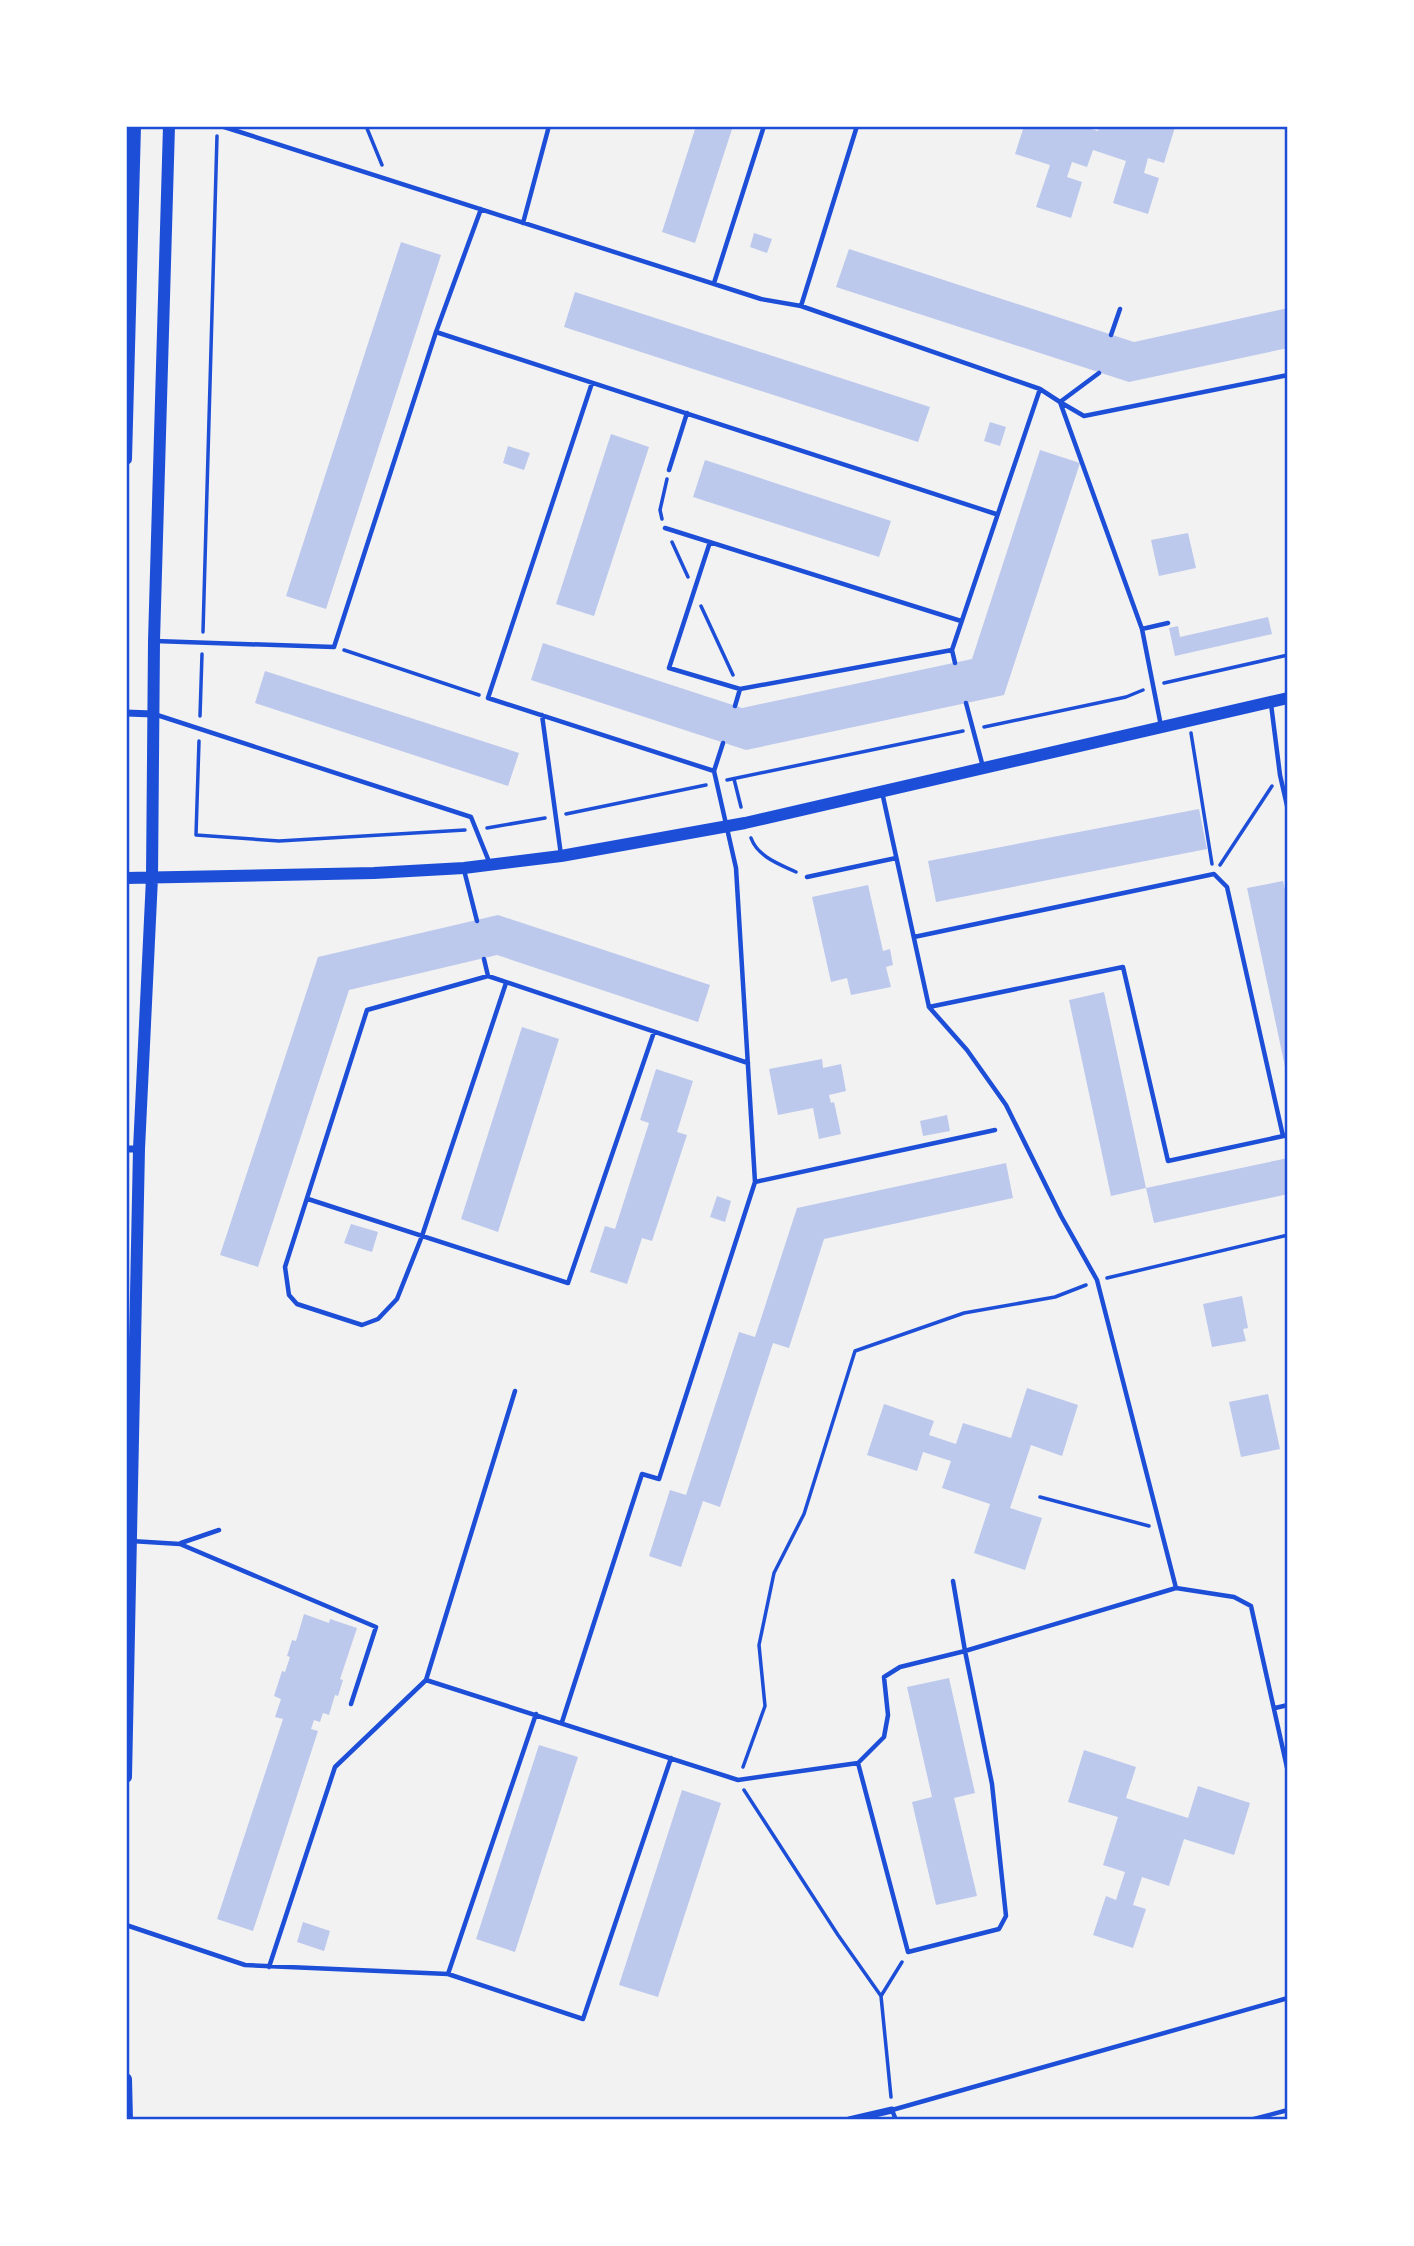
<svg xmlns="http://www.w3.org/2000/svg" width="1414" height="2246" font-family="'Exo 2',sans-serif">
	<rect width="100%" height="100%" fill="#f2f2f2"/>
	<!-- building -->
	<path fill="#bdc9ec" d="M696 126H733L695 243 662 232Z
		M1024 126H1082L1098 131 1099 126 1175 127 1164 163 1148 158 1144 173 1159 178 1148 214 1113 203 1126 161 1093 150 1087 167 1072 162 1067 177 1082 182 1071 218 1036 207 1050 165 1015 154Z
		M754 233 772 239 767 253 750 247Z
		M401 242 441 255 326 609 286 596Z
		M849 249 1134 342 1288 308V348L1129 382 836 287Z
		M575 292 930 407 918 442 564 327Z
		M990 422 1006 427 1000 446 984 441Z
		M611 434 649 447 594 616 556 604Z
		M508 446 530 453 524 470 503 463Z
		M1040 450 1080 463 1004 695 746 750 531 680 543 643 742 708 972 659Z
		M705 460 891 521 879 557 693 497Z
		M1188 533 1196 568 1159 576 1151 540Z
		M1268 617 1272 634 1175 656 1169 628 1178 626 1180 637Z
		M265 671 519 753 508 786 255 703Z
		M1199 809 1207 849 936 902 928 861Z
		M1283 881 1288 903 1287 1076 1247 888Z
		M868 885 883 951 890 949 893 965 886 967 891 987 851 995 847 978 831 982 812 897Z
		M498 915 710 985 698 1022 497 955 349 990 258 1267 220 1255 318 957Z
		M1104 992 1146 1188 1288 1158V1194L1154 1223 1146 1188 1111 1196 1069 1000Z
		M522 1027 559 1039 498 1232 461 1219Z
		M822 1059 823 1068 841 1064 846 1091 829 1095 831 1103 834 1102 841 1134 819 1139 813 1108 778 1115 769 1069Z
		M656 1069 693 1081 677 1132 687 1135 652 1241 642 1238 627 1284 590 1272 605 1226 615 1229 649 1123 640 1120Z
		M947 1115 950 1131 923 1136 920 1121Z
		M1006 1163 1013 1198 824 1239 789 1348 773 1343 720 1507 703 1501 681 1567 649 1556 670 1490 686 1495 739 1332 755 1337 797 1208Z
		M717 1196 731 1201 725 1222 710 1217Z
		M351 1224 378 1232 372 1252 344 1243Z
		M1242 1296 1248 1328 1243 1329 1246 1341 1212 1347 1203 1304Z
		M1027 1388 1078 1405 1062 1456 1031 1445 1010 1508 1042 1518 1025 1570 974 1553 990 1504 942 1488 951 1461 923 1452 917 1471 867 1455 884 1404 934 1421 929 1435 956 1444 963 1423 1011 1438Z
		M1268 1394 1280 1449 1241 1457 1229 1402Z
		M304 1614 329 1623 330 1619 357 1628 340 1679 343 1680 338 1696 335 1695 329 1715 323 1713 320 1722 314 1720 311 1729 318 1731 253 1931 217 1919 283 1719 275 1717 281 1699 274 1696 282 1671 285 1672 290 1657 287 1656 292 1640 296 1641Z
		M949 1678 975 1793 954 1798 977 1896 936 1905 912 1802 932 1797 907 1687Z
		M539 1745 578 1757 515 1952 476 1939Z
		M1084 1750 1136 1767 1126 1798 1188 1818 1198 1786 1250 1803 1234 1855 1184 1839 1169 1886 1142 1877 1133 1905 1146 1909 1133 1948 1093 1935 1106 1896 1116 1900 1125 1872 1103 1865 1118 1817 1068 1802Z
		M682 1790 721 1803 658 1997 619 1985Z
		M303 1922 330 1931 324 1951 297 1942Z"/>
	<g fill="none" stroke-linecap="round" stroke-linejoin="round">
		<!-- path -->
		<path stroke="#1d4ed8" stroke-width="3.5" d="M366 126 382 165
			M662 519 660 510 667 479
			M672 542 688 577
			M701 606 733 675
			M203 632 217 136
			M344 650 479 695
			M1164 683 1288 655
			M200 716 202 654
			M984 727 1126 697 1143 690
			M1191 733 1212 864
			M199 741 196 835 279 841 465 830
			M734 779 741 807
			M727 780 963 731
			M566 814 706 785
			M487 828 545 818
			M751 838C758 857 779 864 796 872
			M1220 865 1272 786
			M1107 1278 1288 1235
			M1040 1497 1149 1526
			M743 1767 765 1706 759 1645 774 1573 804 1514 855 1351 964 1313 1055 1297 1086 1285
			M744 1790 838 1935 881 1996 891 2097
			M881 1996 902 1962"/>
		<!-- service -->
		<path stroke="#1d4ed8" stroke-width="4.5" d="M221 126 761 299 801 306 1040 389 1060 402 1142 629 1161 726
			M523 223 549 126
			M714 283 764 126
			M801 306 857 126
			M436 332 996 514
			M1111 335 1120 309
			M1099 373 1060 402 1084 416 1288 375
			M669 470 687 413
			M665 528 961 621
			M710 542 669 668 740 689 952 650
			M1142 629 1168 623
			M155 641 334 647 436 332 481 209
			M955 663 952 650 1040 389
			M966 703 983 767
			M1271 704 1280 775 1288 810
			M735 706 740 689
			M154 714 471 817 490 864
			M542 715 561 855
			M714 771 723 743
			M882 792 929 1007 1123 967 1168 1161 1288 1135
			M464 870 477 921
			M807 877 896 858
			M914 937 1214 874 1227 887 1283 1136
			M484 959 488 976
			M506 983 422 1236 397 1299 378 1319 362 1325 297 1304 289 1295 285 1267 367 1010 488 976 748 1063
			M929 1007 967 1050 1006 1105 1061 1216 1097 1280 1176 1588 1234 1597 1251 1606 1288 1772
			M755 1182 995 1130
			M308 1199 568 1283 654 1032
			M131 1541 180 1544 376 1627 351 1704
			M181 1543 219 1530
			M953 1581 965 1651 1176 1588
			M426 1680 515 1391
			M1275 1708 1288 1705
			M562 1722 642 1474 659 1479 755 1182 736 868 714 771 488 698 592 383
			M126 1925 245 1965 448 1974 583 2019 671 1758
			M269 1967 335 1767 426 1680 738 1780 858 1763 884 1737 888 1715 884 1677 900 1667 965 1651 992 1784 1006 1916 999 1929 908 1952 858 1763
			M448 1974 536 1714
			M896 2120 892 2110 1288 1998
			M1250 2120 1288 2110"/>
		<!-- minor -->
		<path stroke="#1d4ed8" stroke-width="7" d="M126 713 153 714
			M126 1149H139
			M849 2120 892 2110"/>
		<!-- tertiary -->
		<path stroke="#1d4ed8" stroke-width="12" d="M126 459 135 126
			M126 878 374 873 464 868 561 856 745 823 1288 698
			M126 1777 139 1149 152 878 154 641 169 126
			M126 2079 127 2120"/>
	</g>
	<!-- border -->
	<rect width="1414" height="2246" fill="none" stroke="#ffffff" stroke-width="256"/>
	<rect x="128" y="128" width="1158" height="1990" fill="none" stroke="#1d4ed8" stroke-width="2.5"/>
</svg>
